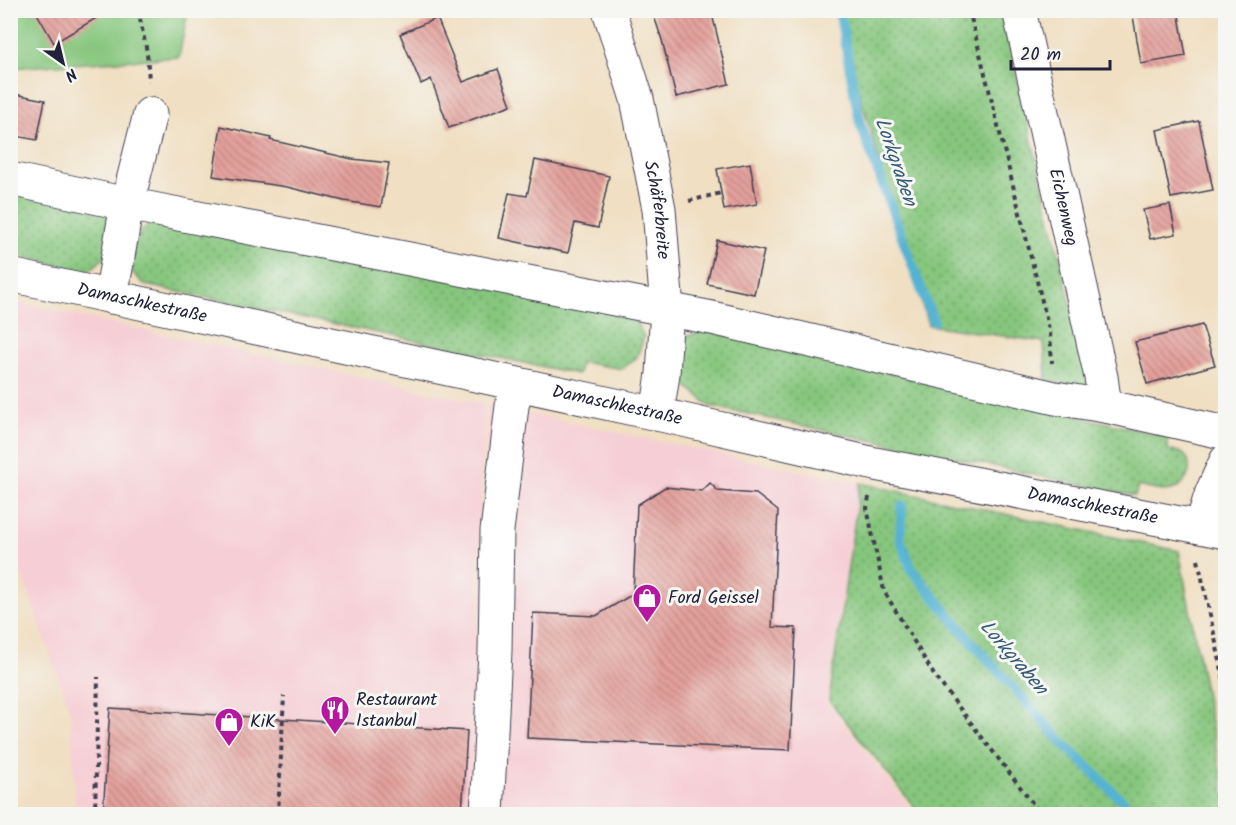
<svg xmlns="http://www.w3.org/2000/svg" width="1236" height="825" font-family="Kalam,sans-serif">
	<defs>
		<pattern id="grass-dots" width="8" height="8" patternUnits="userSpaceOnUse" patternTransform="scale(1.5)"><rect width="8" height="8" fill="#86c67d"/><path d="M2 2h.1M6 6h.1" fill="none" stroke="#6da068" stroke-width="1.8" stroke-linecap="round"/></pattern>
		<pattern id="building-back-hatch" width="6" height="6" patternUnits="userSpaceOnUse" patternTransform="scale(1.5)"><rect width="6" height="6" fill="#e4a09b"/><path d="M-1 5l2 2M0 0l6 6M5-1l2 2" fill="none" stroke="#b88280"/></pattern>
	</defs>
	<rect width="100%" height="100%" fill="#f6f6f2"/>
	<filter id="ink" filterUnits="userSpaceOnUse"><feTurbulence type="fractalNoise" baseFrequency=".0167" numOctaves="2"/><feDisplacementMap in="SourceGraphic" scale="12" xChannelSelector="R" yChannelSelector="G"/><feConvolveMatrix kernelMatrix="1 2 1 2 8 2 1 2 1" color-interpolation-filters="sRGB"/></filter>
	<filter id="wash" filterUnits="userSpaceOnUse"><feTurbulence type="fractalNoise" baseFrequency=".008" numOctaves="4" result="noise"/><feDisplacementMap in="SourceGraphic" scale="24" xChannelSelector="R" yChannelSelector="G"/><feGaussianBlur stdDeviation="1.35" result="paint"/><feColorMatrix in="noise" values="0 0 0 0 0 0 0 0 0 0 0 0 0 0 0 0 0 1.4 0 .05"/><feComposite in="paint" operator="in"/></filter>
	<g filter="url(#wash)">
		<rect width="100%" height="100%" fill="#f0dfc2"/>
		<!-- built -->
		<path fill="#f6cfd6" d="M11 301 484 404 475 729 469 814H76L70 710 11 545Z
			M487 405 859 483 826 702 915 814H472L478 729Z"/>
		<!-- grass -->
		<path fill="url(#grass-dots)" stroke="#54745c" stroke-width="1.5" d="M835 11H1001L1091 389 1046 380 1044 342 928 325Z
			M11 190 104 210 115 232 106 256 88 272 11 254Z
			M157 221 632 314 644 337 637 357 622 369 581 362 578 374 145 285 132 272 131 254 141 230Z
			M708 331 1168 437V450C1171 451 1178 451 1182 453 1197 464 1187 487 1171 490 1161 493 1148 488 1138 486L1135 496 710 406 686 385 682 354 687 336Z
			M860 483 1179 551 1225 798V814H920L829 700Z"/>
		<!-- green -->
		<path fill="#86c67d" stroke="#54745c" stroke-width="1.5" d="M11 11H188L179 57 11 68Z"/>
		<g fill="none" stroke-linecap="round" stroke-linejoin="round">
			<!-- stream -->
			<path stroke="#55b2d3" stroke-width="10" d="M839 10 860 123 933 321
				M902 506 900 538 912 570 969 639 1065 745 1136 814"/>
		</g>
		<g id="blocks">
			<!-- building -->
			<path fill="url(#building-back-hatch)" d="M35 10H110L54 43Z
				M652 10H711L729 84 676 97 662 40Z
				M1132 10H1178L1186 56 1141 64Z
				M437 18 463 82 498 69 511 105 449 128 431 79 421 84 400 34Z
				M10 93 45 100 37 140 10 135Z
				M1199 121 1213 190 1171 198 1157 130Z
				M221 126 271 138 270 140 352 159 389 163 381 207 344 201 287 187 213 176Z
				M535 160 609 176 598 228 575 223 568 253 499 238 509 193 527 196Z
				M750 163 757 204 724 210 717 169Z
				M1170 205 1176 234 1150 239 1143 210Z
				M717 240 764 251 754 294 707 284Z
				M1202 325 1215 365 1147 384 1135 342Z
				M710 483 718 491 756 494 778 511 772 627 796 628 790 750 527 738 533 613 596 616 633 594 637 505 665 487 702 491Z
				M110 708 467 731 462 814H103Z"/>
		</g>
	</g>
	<g filter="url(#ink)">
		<use href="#blocks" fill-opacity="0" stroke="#413e4f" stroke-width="1.5"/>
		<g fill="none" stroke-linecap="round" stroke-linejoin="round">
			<!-- minor casing -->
			<g stroke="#413e4f" stroke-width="35">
				<g id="minor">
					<path id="s1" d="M609 10 637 99 659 209 667 309 663 374 657 414"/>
					<path id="s2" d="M1019 10 1101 377 1105 406"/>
					<path d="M10 179 127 204 712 318 1055 398 1105 406 1226 433"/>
					<path id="s3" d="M10 275 657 414 875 464 1226 532"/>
					<path d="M111 297 127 204 150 114"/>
					<path d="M1201 527 1212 492 1226 461"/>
					<path d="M487 814 495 651 497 531 512 406 517 384"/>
				</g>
			</g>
			<!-- path -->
			<path stroke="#413e4f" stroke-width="4" stroke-dasharray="4.5 4.5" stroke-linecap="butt" d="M138 10 147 52 149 81
				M969 10 1050 333 1052 363
				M689 201 721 193
				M869 497 867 508 884 591 934 675 1041 814
				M1198 560 1226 689
				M95 814 98 677
				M278 814 284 696"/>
			<!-- minor -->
			<use href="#minor" stroke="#fff" stroke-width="33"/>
		</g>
	</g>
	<!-- icons -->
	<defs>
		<g id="shop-pin" transform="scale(1.5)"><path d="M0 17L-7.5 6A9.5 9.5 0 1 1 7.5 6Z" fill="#b5179e" stroke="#f6f6f2"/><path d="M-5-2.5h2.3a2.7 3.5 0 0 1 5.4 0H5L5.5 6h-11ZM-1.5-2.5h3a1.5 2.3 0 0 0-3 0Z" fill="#fff"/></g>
		<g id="restaurant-pin" transform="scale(1.5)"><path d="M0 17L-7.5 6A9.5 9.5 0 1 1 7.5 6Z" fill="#b5179e" stroke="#f6f6f2"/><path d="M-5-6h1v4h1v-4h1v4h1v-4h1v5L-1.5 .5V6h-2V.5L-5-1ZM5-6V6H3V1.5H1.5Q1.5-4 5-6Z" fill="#fff"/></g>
	</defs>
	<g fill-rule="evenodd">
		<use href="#shop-pin" x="647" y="598"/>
		<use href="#restaurant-pin" x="335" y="710"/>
		<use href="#shop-pin" x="229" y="722"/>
	</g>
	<g text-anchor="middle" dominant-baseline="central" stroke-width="6" stroke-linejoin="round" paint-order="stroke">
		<!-- street labels -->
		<g font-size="18" fill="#22223b" stroke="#f6f6f2">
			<text stroke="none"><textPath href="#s2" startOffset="202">Eichenweg</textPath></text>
			<text stroke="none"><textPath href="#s1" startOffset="206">Schäferbreite</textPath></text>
			<text stroke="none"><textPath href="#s3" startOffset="135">Damaschkestraße</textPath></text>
			<text stroke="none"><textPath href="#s3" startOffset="621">Damaschkestraße</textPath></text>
			<text stroke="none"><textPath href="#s3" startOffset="1107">Damaschkestraße</textPath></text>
		</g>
		<!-- poi labels -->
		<g font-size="18" fill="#22223b" stroke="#f6f6f2" text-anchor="start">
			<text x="668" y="598">Ford Geissel</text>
			<text x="356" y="700">Restaurant<tspan x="356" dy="21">Istanbul</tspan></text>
			<text x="250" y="722">KiK</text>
		</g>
		<!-- water labels -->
		<g font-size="20" font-style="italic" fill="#365c78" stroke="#f6f6f2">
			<text transform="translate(895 162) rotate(71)">Lorkgraben</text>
			<text transform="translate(1013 658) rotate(49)">Lorkgraben</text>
		</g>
	</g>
	<!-- margin -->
	<rect width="1236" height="825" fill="none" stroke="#f6f6f2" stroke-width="36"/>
	<!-- north arrow -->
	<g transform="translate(63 63) rotate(146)" stroke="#f6f6f2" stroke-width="4.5" paint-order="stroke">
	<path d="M0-4.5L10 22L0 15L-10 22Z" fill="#22223b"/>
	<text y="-9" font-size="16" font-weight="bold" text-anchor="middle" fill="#22223b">N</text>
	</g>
	<!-- scale -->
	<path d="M1011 60v9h99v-9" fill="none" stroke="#22223b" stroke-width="3"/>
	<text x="1020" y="60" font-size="18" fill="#22223b" stroke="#f6f6f2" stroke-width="4.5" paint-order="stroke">20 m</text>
</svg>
